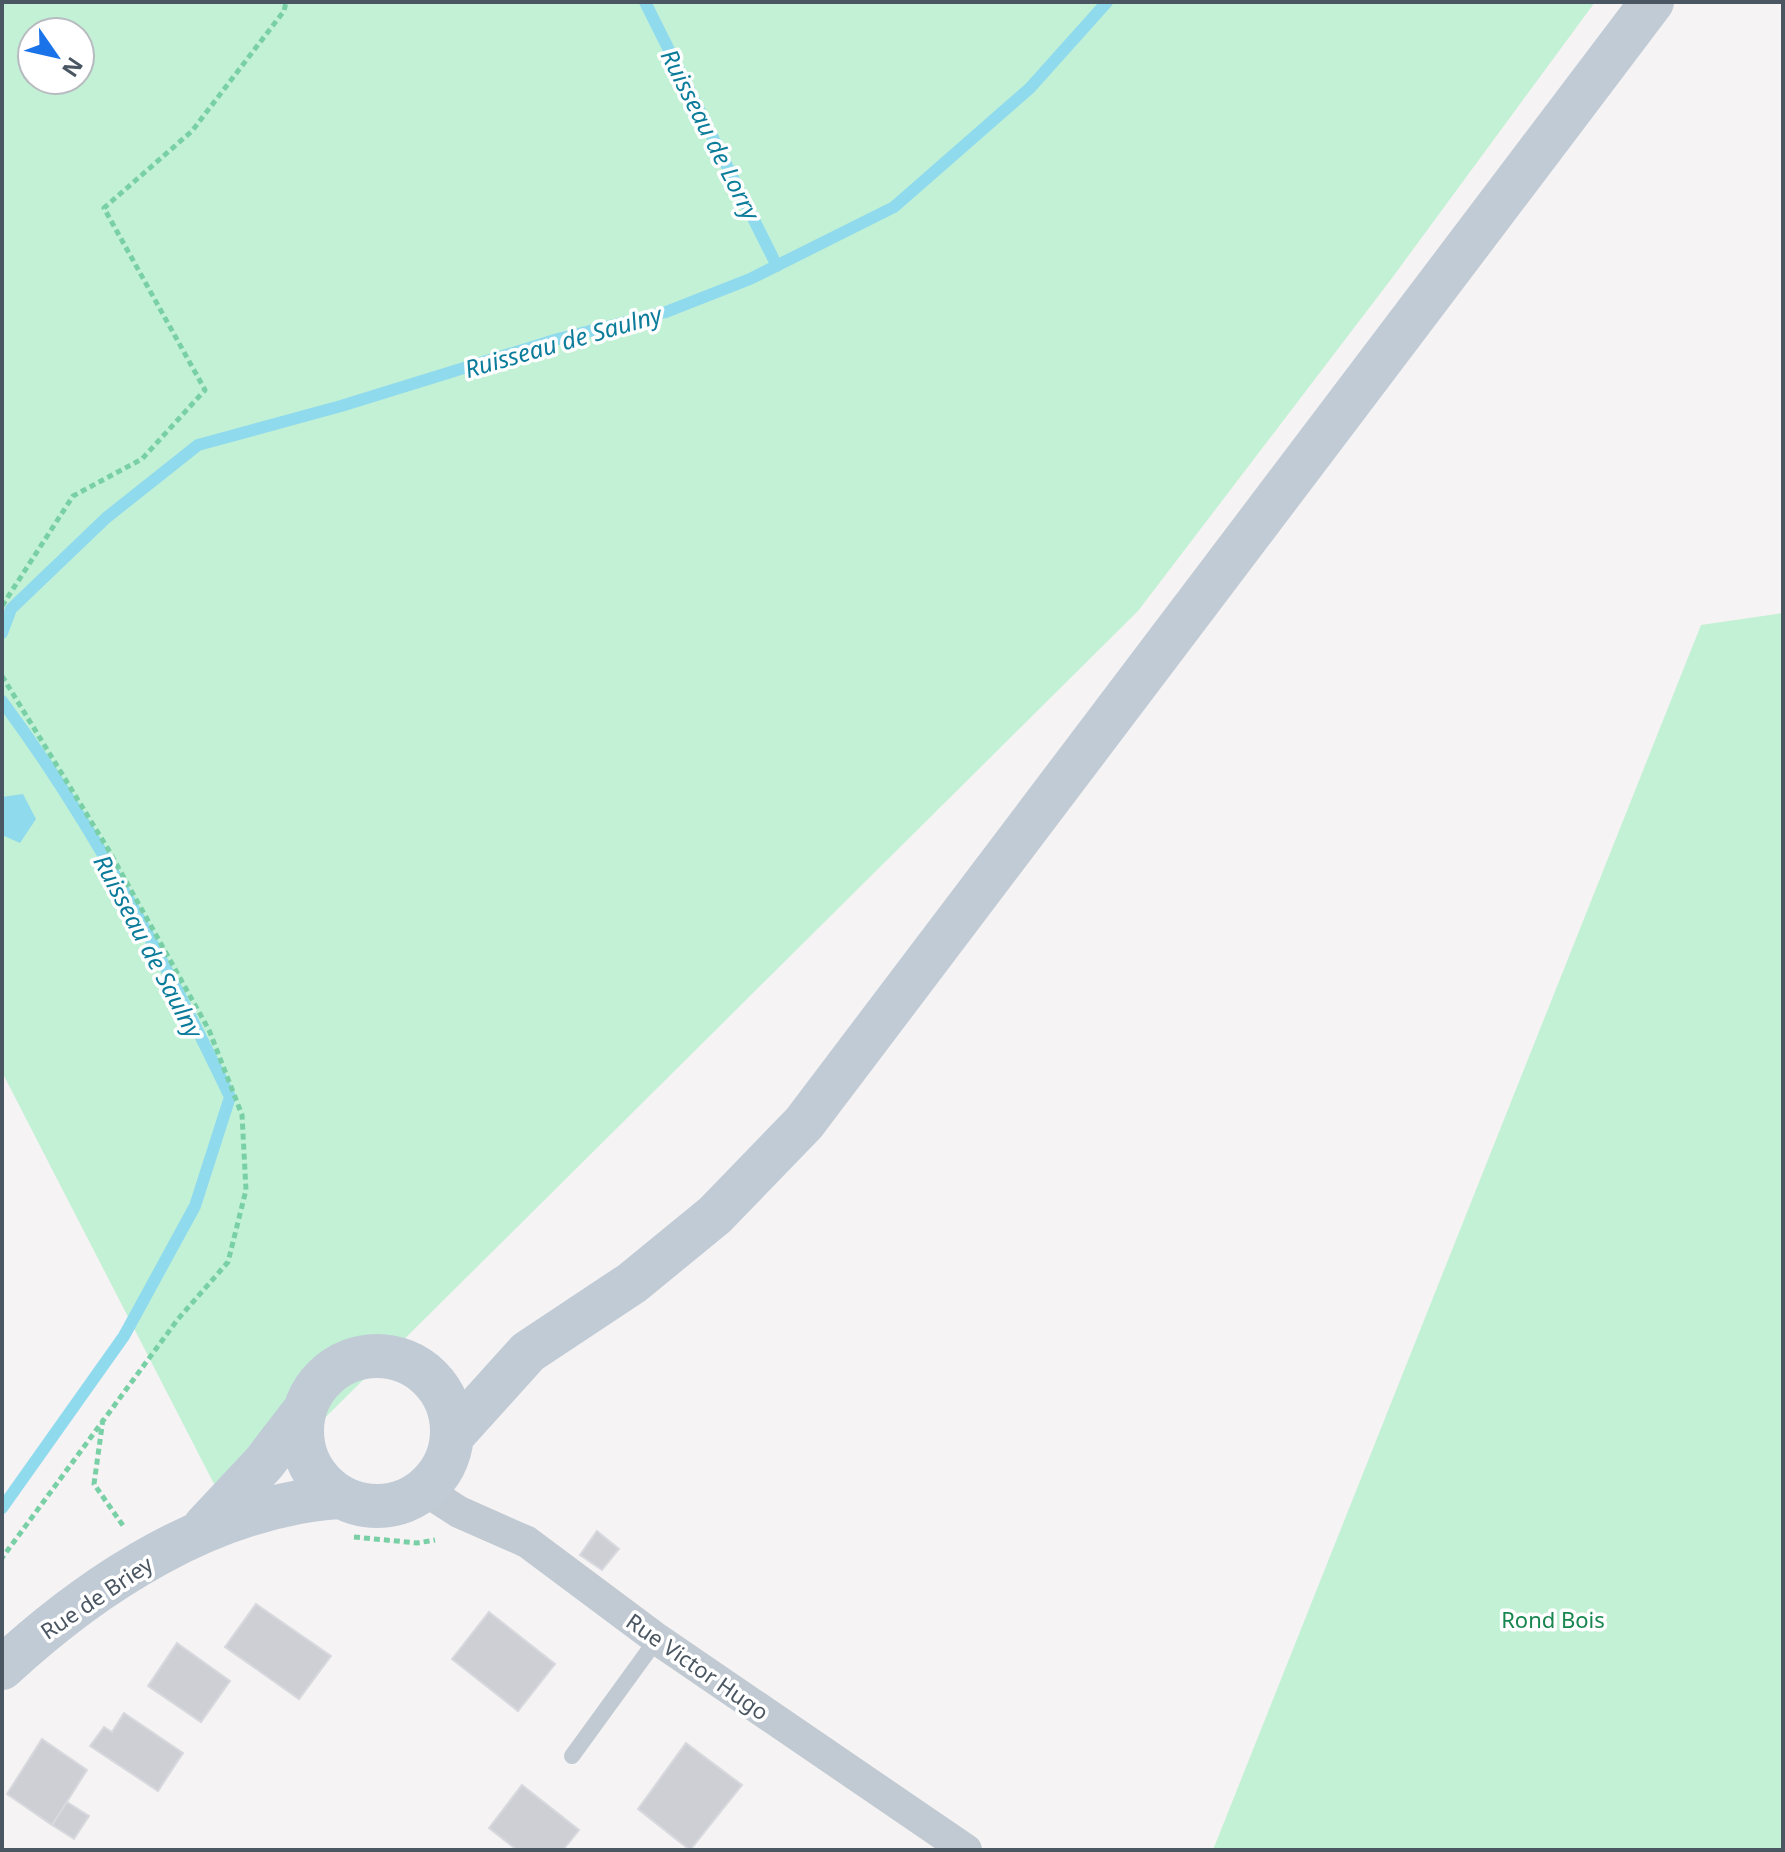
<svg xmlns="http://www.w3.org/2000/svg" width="1785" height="1852" font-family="'Noto Sans',sans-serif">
	<rect width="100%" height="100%" fill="#f5f3f3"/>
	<!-- green -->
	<path fill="#c3f1d5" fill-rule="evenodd" d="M2 2H1595L1392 278 1138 611 229 1513 2 1072ZM32 32H80V80H32Z
		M1783 613V1850H1213L1701 625Z"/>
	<!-- water -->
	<path fill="#90daee" d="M23 794 36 819 20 843 2 835V797Z"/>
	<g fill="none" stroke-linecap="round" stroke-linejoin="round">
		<!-- stream -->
		<path stroke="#90daee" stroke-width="12" d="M645 2 777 266
			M2 633 11 609 106 518 198 445 341 406 558 339 666 312 750 279 894 207 1030 88 1107 2
			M2 701C92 822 165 961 230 1097L195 1206 124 1336 2 1508"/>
	</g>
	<!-- building -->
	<path fill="#cdcfd5" stroke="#d7d9de" stroke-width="2" d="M597 1531 619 1549 602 1570 580 1555Z
		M256 1604 331 1656 299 1699 225 1647Z
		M489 1612 555 1664 518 1711 452 1659Z
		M177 1643 230 1681 201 1722 148 1686Z
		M124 1713 183 1753 158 1791 90 1746 104 1727 112 1732Z
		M42 1739 87 1770 52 1825 7 1794Z
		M686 1743 742 1785 690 1850 638 1809Z
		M522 1785 579 1830 563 1850H517L489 1828Z
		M67 1802 89 1816 74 1839 52 1825Z"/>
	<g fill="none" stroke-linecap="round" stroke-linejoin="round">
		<!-- path -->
		<path stroke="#7ad0a6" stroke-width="5" stroke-dasharray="6 4" stroke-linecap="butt" d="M2 606 73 496 142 459 205 390 104 208 192 131 284 11 286 2
			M2 676 108 849 209 1030 242 1115 246 1190 228 1262 178 1319 2 1558
			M103 1419 94 1484 124 1527
			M354 1537 417 1543 435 1540"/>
		<!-- lane -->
		<path stroke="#c1cad2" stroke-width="16" d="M572 1756 657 1639"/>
		<!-- street -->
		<path stroke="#c1cad2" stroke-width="32" d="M425 1490 459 1512 527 1542 657 1639 966 1850"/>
		<!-- secondary -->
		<path stroke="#c1cbd6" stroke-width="44" d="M302 1431a75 75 0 1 1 150 0a75 75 0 1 1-150 0Z
			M453 1435 528 1352 632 1283 715 1215 804 1123 1652 2
			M205 1526 264 1463 303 1412
			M2 1668C93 1584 211 1506 339 1497"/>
	</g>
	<g text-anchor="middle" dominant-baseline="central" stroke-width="7" stroke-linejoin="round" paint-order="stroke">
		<!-- street labels -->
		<g font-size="22" fill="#4a5661" stroke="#fff">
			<text transform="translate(96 1597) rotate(-34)">Rue de Briey</text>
			<text transform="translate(698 1666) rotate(35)">Rue Victor Hugo</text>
		</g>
		<!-- park labels -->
		<g font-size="22" fill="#17864f" stroke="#fff">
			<text x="1553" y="1619">Rond Bois</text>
		</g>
		<!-- water labels -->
		<g font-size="24" font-style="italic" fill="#0c7c9b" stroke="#fff">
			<text transform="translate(711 134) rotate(63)">Ruisseau de Lorry</text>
			<text transform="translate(563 341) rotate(-16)">Ruisseau de Saulny</text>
			<text transform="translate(149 946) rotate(62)">Ruisseau de Saulny</text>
		</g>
	</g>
	<!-- border -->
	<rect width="1785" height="1852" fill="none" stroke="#4a5661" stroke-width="8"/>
	<!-- north arrow -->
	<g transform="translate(56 56) rotate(124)"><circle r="38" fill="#ffffff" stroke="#b7bbc0" stroke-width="2"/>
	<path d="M0-6L14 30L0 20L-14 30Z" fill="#1a73e8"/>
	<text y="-12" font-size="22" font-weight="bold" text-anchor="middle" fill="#4a5661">N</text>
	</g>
</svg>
